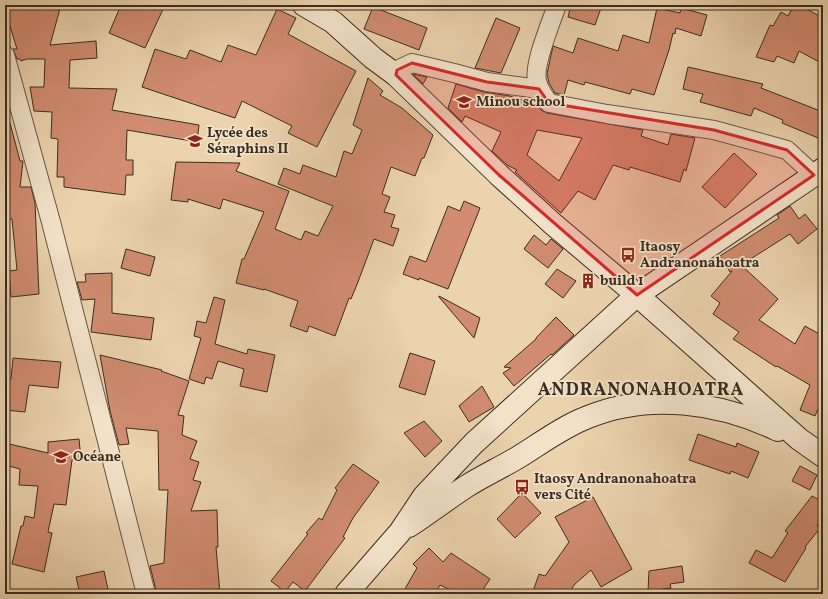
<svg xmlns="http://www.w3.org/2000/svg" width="828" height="599" font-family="Vollkorn,serif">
	<rect width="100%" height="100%" fill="#ebd3ae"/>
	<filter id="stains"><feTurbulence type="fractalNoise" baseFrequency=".005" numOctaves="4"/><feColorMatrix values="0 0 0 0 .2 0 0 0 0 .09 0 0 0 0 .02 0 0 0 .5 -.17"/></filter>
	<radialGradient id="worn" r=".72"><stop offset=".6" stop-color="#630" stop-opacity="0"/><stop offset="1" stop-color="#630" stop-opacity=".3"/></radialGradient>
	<!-- building -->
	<path fill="#d18c71" stroke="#3a2d22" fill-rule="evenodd" d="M5 5H61L50 45 96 41 97 58 70 60 69 88 117 89 112 110 199 125 197 142 127 130 126 160H133V175H126L125 195 64 187V177H57L58 139 51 138 52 112 34 111 30 87H44L45 59H27L21 61 20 59H17L13 49H17L5 10Z
		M121 5H165L145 48 109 33Z
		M571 5H602L595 25 568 17Z
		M794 5H799L823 18V64L799 51 794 63 777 56 774 62 756 57 770 25 773 26 781 12 788 16Z
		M373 7 427 28 419 50 364 29Z
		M657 8 680 13 681 8 707 15 701 36 676 28 675 34 673 33 669 50 654 95 632 89 630 94 585 82 584 85 568 80 564 95 555 93 549 83 547 74 553 46 573 53 578 38 618 51 623 35 649 43Z
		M277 9 296 18 288 34 356 71 317 147 288 133 292 126 242 101 235 118 142 87 155 49 186 59 190 50 221 62 228 45 256 55Z
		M496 18 520 28 501 73 475 68Z
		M688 67 763 84 761 88 823 112V140L782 123 783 120 754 108 751 116 700 102 703 94 683 89Z
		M413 74 427 77 423 84Z
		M368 78 383 91 380 95 402 108 433 135 424 158H422L415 176 391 167 382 194 390 197 384 212 395 215 391 227 399 229 393 246 374 239 358 282 351 299 349 298 335 336 309 326 307 332 290 326 298 301 264 289V290L236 283 242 259H244L264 212 223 199 220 209 188 199V202L171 200 176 162 240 163 236 171 289 191 275 229 301 240 305 231 318 236 333 206 278 184 284 168 300 174 303 165 336 177 344 151 352 154 362 130 353 125Z
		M456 84 484 92 510 96 538 106 541 110 547 113 643 130 641 136 668 145 671 134 695 138 686 171 684 169 680 182 630 167 629 170 613 165 595 200 578 191 561 213 515 172 517 170 507 165 492 151 501 132 465 116 462 122 448 108ZM537 130 582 138 559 181 527 155Z
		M10 123 20 161H23L20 187H31L35 203 39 294 11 297 9 271 17 270 12 219H5V124Z
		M734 153 757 174 725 208 702 187Z
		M464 201 480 208 448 289 419 278V280L403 274 410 256 426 262 448 206 460 211Z
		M790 206 799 219 805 214 817 229 798 244 790 234 741 265 778 299 759 320 795 344 805 326 823 336V397L815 416 800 410 810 385 777 366 776 367 733 339 739 332 713 314 720 303 711 296 732 271 730 272 720 256 779 218 777 215Z
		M534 235 546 245 551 239 563 249 548 268 524 249Z
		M126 249 155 257 150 276 121 268Z
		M557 269 576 281 563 298 545 284Z
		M112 273V313L154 318 151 340 91 332 95 299 82 300 77 282H86L85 274Z
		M439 296 480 318 474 338 439 297Z
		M214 297 225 300 215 344 247 354 248 349 275 355 267 392 240 386 244 369 218 361 212 379 206 377 204 384 189 379 201 338 194 336 197 321 206 323Z
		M556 317 574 335 552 355 551 354 514 386 503 373 511 368 504 367 536 339V338Z
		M410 353 435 361 425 395 399 387Z
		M100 355 162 370 161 371 189 381 178 415 184 416 182 435 197 441 190 459 199 462 193 480 201 482 191 511 217 510 218 547H216L220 594H199V592L156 590 150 566 164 563 168 490H159L158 431 126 428 129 444 119 445 110 411Z
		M13 358 61 362 58 388 29 385 25 412 5 410V378L11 379Z
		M482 386 494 407 469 422 459 406Z
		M424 421 442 441 425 457 404 433Z
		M698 434 736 447 737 443 759 452 748 478 731 471 730 474 689 460Z
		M79 439 81 459 72 460 66 505 54 504 48 532 52 533 44 572 12 564 21 526H23L25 516 34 518 38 486 19 485 20 469 5 465V443L48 453V442Z
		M353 464 379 482 353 518 343 537 345 538 305 591 293 582 285 592 271 581 308 534 306 533 319 518 322 520 337 490 335 488Z
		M800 466 817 475 810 490 792 481Z
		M522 493 541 513 515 538 497 519Z
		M812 496 823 502V515L817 526 820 528 805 547 806 548 785 582 749 563 756 550 772 558 788 533 785 531Z
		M593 497 632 569 601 587 591 570 575 584 568 594H532L539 574 545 576 569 542 555 517Z
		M429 548 443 562 451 553 490 579 480 594H459L440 585 435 594H402L417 568 413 564Z
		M682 566 684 582 670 584 671 588 648 591 649 571Z
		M104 571 109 594H80L76 577Z"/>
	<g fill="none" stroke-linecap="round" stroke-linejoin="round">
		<!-- street casing -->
		<g stroke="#665645" stroke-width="20">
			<path id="street" d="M557 5C551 23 533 64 537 81 539 90 544 96 549 103L607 114 714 130 787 150 814 175
				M5 55 51 222 146 594
				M396 75 397 70 412 63 454 73 487 82 539 89"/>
		</g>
		<!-- secondary casing -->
		<g stroke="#3a2d22" stroke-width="24">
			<path id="secondary" d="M304 5 333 22 373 58 396 75 499 175 553 224 637 295 799 439 823 456
				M409 526C429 513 447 499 467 486 483 476 500 468 517 458 540 444 562 427 588 417 649 392 719 402 778 430
				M346 594 400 532 424 496 474 443 637 295 823 169"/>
		</g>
		<!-- street -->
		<use href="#street" stroke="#f2e2ca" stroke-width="18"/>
		<!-- secondary -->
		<use href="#secondary" stroke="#f2e2ca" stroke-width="22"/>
	</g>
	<!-- marked area -->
	<path fill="#d62828" fill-opacity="0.2" stroke="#d62828" stroke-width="3" stroke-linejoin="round" d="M412 63 487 82 539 89 549 103 714 130 787 150 814 175 637 295 499 175 396 75 397 70Z"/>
	<!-- icons -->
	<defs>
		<g id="school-bare" transform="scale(1.2)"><path d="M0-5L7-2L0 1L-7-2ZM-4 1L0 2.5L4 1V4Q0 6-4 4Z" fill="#8f2418" stroke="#f2e2ca" stroke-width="2.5" paint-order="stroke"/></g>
		<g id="bus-bare" transform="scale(1.2)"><path d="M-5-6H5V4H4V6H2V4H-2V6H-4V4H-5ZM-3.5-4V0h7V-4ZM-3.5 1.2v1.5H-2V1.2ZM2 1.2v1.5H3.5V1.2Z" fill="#8f2418" stroke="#f2e2ca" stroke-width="2.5" paint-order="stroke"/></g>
		<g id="building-bare" transform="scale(1.2)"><path d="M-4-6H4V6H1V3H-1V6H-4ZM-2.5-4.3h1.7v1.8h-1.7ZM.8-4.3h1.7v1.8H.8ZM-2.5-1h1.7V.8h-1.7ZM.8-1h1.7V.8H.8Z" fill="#8f2418" stroke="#f2e2ca" stroke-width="2.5" paint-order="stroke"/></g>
	</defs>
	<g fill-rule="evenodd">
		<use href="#school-bare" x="464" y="102"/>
		<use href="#school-bare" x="195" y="141"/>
		<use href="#bus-bare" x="628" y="255"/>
		<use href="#building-bare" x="588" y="281"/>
		<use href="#school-bare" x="61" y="457"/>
		<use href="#bus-bare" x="522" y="487"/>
	</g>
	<g text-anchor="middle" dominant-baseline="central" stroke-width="3.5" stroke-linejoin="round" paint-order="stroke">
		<!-- poi labels -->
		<g font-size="14" font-weight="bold" fill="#3a2d22" stroke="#f2e2ca" text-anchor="start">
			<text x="476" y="102">Minou school</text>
			<text x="207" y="133">Lycée des<tspan x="207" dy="16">Séraphins II</tspan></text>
			<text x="640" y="247">Itaosy<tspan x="640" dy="16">Andranonahoatra</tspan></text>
			<text x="600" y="281">build 1</text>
			<text x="73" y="457">Océane</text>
			<text x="534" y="479">Itaosy Andranonahoatra<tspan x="534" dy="16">vers Cité</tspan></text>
		</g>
		<!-- district labels -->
		<g font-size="18" font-weight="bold" letter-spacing="1" fill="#3a2d22" stroke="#f2e2ca">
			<text x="641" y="390">ANDRANONAHOATRA</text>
		</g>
	</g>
	<!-- margin -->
	<rect width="828" height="599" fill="none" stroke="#ebd3ae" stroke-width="20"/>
	<rect x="6" y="6" width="816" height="587" fill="none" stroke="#3a2d22" stroke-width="2"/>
	<rect x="10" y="10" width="808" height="579" fill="none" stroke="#3a2d22"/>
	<rect width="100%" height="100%" filter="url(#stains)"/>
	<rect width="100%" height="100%" fill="url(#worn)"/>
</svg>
